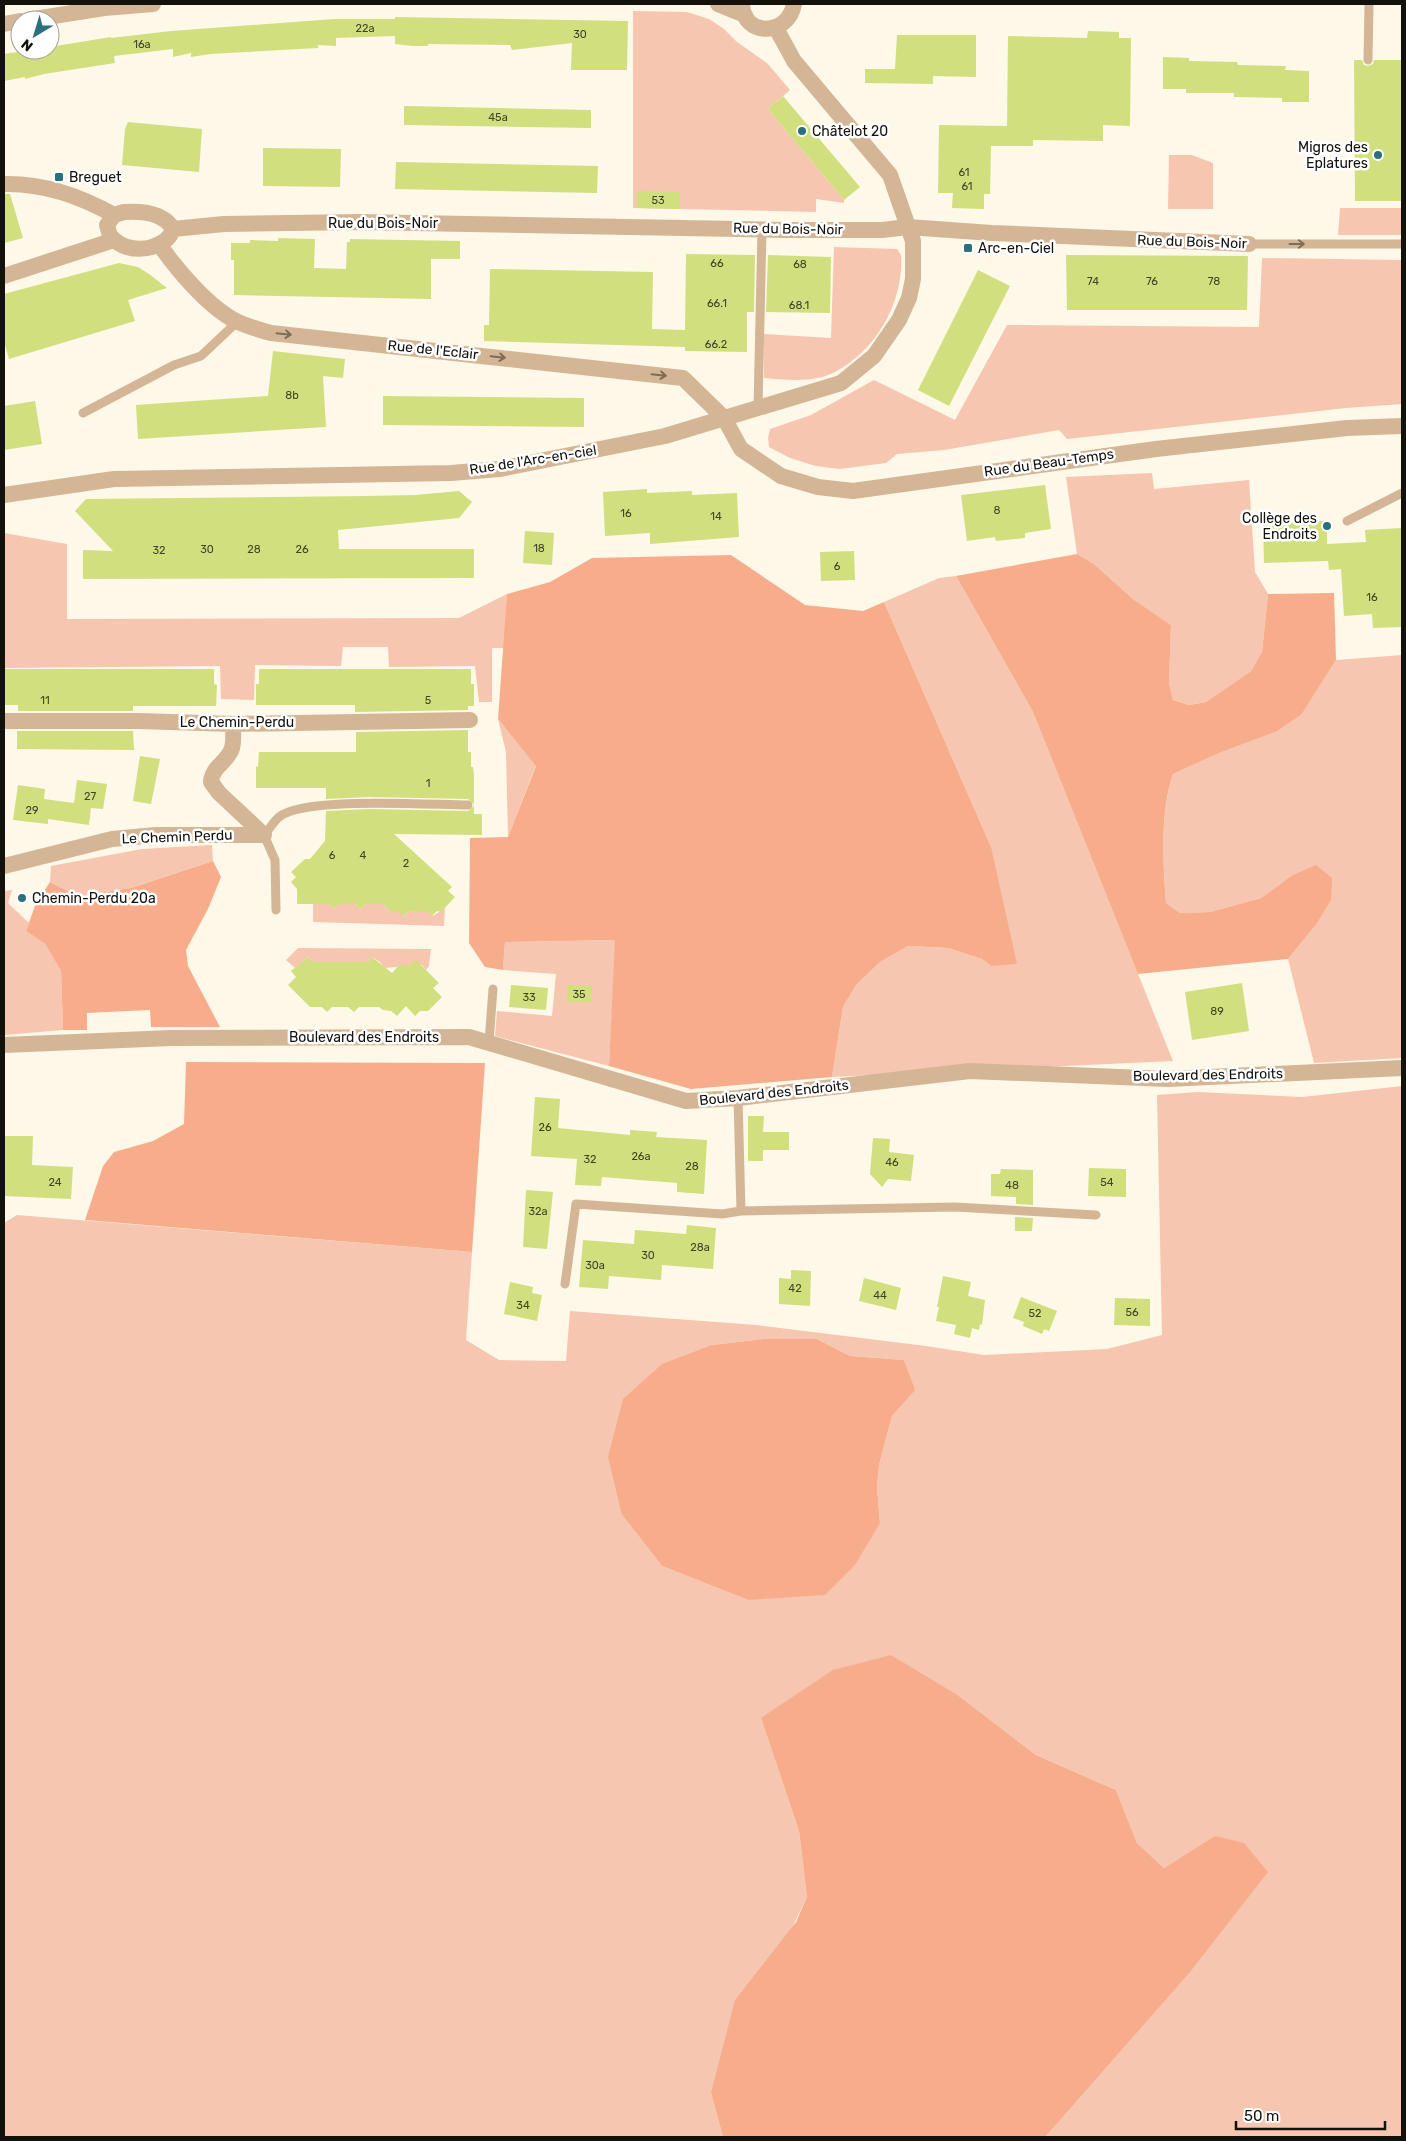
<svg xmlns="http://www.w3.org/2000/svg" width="1406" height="2141" font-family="Rubik,sans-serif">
	<rect width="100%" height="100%" fill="#fdf8e8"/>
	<!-- green -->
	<path fill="#f6c6b0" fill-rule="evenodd" d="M633 11 687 12 709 19 724 29 737 42 767 63 790 90 768 109 844 200V203L816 199V212L633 208Z
		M1169 155H1192L1213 163V209H1168Z
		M1340 208H1402V235H1338Z
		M834 247 897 249 901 255C904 301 877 350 835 372 815 383 786 380 764 378V334L831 338Z
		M1262 258 1402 260V404L1346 408 1067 439 1059 430 944 450 897 454 886 463 840 469 816 466 790 458 769 447 768 438 770 429 811 415 874 380 955 420 1007 325 1259 327Z
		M1152 473 1154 489 1249 480 1255 572 1268 594 1262 652 1251 671 1206 702 1189 705 1173 700 1169 683 1171 625 1133 599 1094 564 1077 554 1066 477Z
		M4 533 67 544V619L459 618 507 594 505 648H492V702H479L475 666 389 667 388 647H343L341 666 255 665 254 700 221 699 220 666 4 668Z
		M956 576 1033 712 1173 1061 832 1077 843 1007 856 985 880 962 908 946 948 948 982 959 991 966V847L884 602 939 578Z
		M1402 655V1058L1314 1063 1288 959 1315 926 1291 876 1261 898 1210 912 1180 913 1166 903C1163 861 1160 814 1173 774L1302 714 1336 660Z
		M498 719 536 765 508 837 506 752Z
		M212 845 213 861 131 888 78 896 50 882 51 866 142 849Z
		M12 890 8 903 29 923 26 931 45 944 61 971 63 1030 4 1035V891Z
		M313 904H329L334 909 339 904H356L360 909 366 904H383L390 911H399L404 916 409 911H428L433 916 445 908 444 926 313 922Z
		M616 940 609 1066 495 1036 497 1011 552 1016 556 974 503 970 505 942Z
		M298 948 431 949 429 966 426 970 422 965 384 968 380 962 372 957 368 962H313L308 957 295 968 286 960Z
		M1402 1086V2137H1045L1088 2086 1216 1836 1164 1868 1137 1843 1116 1790 1036 1755 959 1696 761 1718 799 1831 807 1897 711 2093 723 2137H4V1223L17 1215 472 1252 466 1340 499 1360 566 1361 570 1311 756 1325 926 1346 984 1355 1107 1349 1162 1335 1157 1095 1198 1092 1302 1097ZM763 1339H817L850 1356 904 1360 914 1390 892 1416 879 1465 877 1487 880 1523 748 1600 662 1566 622 1515 712 1345Z"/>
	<!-- forest -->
	<path fill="#f7ad8c" d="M1077 554 1094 564 1133 599 1171 625 1169 683 1173 700 1189 705 1206 702 1251 671 1262 652 1268 594 1334 593 1336 660 1302 714 1277 731 1221 752 1173 774C1160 812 1163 863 1166 903L1180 913 1210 912 1261 898 1291 876 1316 865 1332 878 1331 900 1315 926 1288 959 1138 974 1033 712 956 576Z
		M731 555 805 605 863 611 884 602 991 847 1017 964 991 966 982 959 948 948 908 946 880 962 856 985 843 1007 832 1077 691 1089 609 1066 615 940 505 942 503 970 485 967 469 943 470 838 508 837 536 766 498 719 507 594 550 582 592 558Z
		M213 861 221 877 208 909 186 950 188 966 220 1027H151L150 1010 87 1013V1030H63L61 971 45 944 26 931 36 903 50 882 78 896 131 888Z
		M186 1062 485 1063 472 1252 85 1220 103 1166 114 1152 153 1141 184 1124Z
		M763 1339H817L850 1356 904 1360 915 1390 892 1416 879 1465 877 1487 880 1523 855 1565 825 1595 748 1600 662 1566 622 1515 608 1457 623 1399 662 1364 712 1345Z
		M891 1655 959 1696 1036 1755 1116 1790 1137 1843 1164 1868 1215 1836 1244 1843 1268 1872 1190 1972 1045 2137H723L711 2093 735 2000 796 1922 807 1897 799 1831 761 1718 833 1670Z"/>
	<!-- building -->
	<path fill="#d1df7e" d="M395 17 628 21 627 70H571L572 43 512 50 510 45 428 44V46H412L395 44V36L336 38V46L318 45V48L210 54 191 57V53L173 57V49L114 56 115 63 44 74 25 79V77L4 81V54L31 50H50V47L111 37V38L171 31 334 19H395Z
		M1088 31 1119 32V38H1131L1130 126 1103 125V141L1033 140V146H991L990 194H984V209L952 208 953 193H938L939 125 1007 126 1008 36 1087 38Z
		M897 35H976V77L933 76V84L865 83V69H895Z
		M1163 57 1189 58V61L1237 62 1238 65 1286 66 1285 70 1309 71V102H1282V98L1234 97V93H1186V89H1163Z
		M1354 60H1362L1364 65 1368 66 1373 64 1374 60H1402V201H1355Z
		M783 96 860 187 844 200 768 109Z
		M404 106 591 110V128L404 125Z
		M128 122 202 129 199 172 122 165 125 129Z
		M263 148 341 149 340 187 263 186Z
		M396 162 598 166 597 193 395 189Z
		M637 191 680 192V209L637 208Z
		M4 194H10L23 238 4 243Z
		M278 238 315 239 314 268 346 269 347 242H350V239L460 241V259H431V299L234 295V260H231V243H250V240L278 241Z
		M686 254 755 255 754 312H747V352L685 351V347L484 341V325H489L490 269 653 272 652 329 685 330Z
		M768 255 831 257 830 313 766 312Z
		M1066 255 1248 256 1247 310H1067Z
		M119 263 138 267 149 274 167 288 128 300 135 321 9 359 4 341V294Z
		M978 270 1010 286 949 406 918 390Z
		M273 351 345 359 343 378 323 376 326 427 138 439 136 405 268 396Z
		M383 396 584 398V427L383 425Z
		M35 401 42 444 4 450V406Z
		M1045 485 1051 529 1025 533V538L996 541 995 537 967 541 961 495Z
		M647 489V493L692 491V495L737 493 739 537 650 544V533L605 536 603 492Z
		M459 491 472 502 459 518 338 530 339 549H474V578L83 579V550L113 551 75 511 86 499 366 496 415 495Z
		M1327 521V544L1366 542 1365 530 1401 528 1402 627 1373 628 1372 614 1344 616 1341 569 1329 570 1328 561 1264 563 1263 523Z
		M525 531 554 533 552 565 523 563Z
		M854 551 855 580 821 581 820 552Z
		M4 669H214V684L217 685 216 706H133V711H18V705H4Z
		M259 669H471V684H474V706H468V710L355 712V705H256V684H259Z
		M468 730V752H471V767H473L474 776V804L468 799 369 797 326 799V788H256V766L258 767 259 752H356V732Z
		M17 731H133L134 750 17 749Z
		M140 756 160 759 151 804 133 801Z
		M77 780 107 784 103 809 91 808 89 825 48 819V824L13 820 18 785 45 789 44 799 74 803Z
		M474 806V814H482V835L394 834 452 887 448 891 455 897 441 912 437 911 432 916 428 911H409L404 916 399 912 390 911 383 904H366L360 909 356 904H339L334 909 329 904H297V889L291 882 296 877 291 872 305 859H310L325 841 326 811 369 809 468 811Z
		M308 957 313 962H368L372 957 392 973 399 965H410L416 960 439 983 433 988 442 997 428 1011H420L415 1016 406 1006 397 1016 391 1011 383 1010 379 1007H359L354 1012 348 1007H332L327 1012 322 1007H310L288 985 296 977 291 971Z
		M1242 983 1249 1031 1192 1040 1185 992Z
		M511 985 548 988 546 1010 509 1007Z
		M567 985 592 986 591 1002H567Z
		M535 1097 560 1099 558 1128 630 1135V1130L657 1132 656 1137 707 1140 704 1194 677 1192V1183L602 1177 601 1186 575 1185 577 1159 531 1156Z
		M748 1116H764L763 1132H789V1150H763V1161H748Z
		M4 1136H33L32 1165 73 1167 71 1199 4 1196Z
		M873 1138 890 1139 889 1152 914 1155 911 1181 888 1179 882 1187 870 1174Z
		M1089 1168 1126 1169V1197L1088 1196Z
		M1001 1169 1033 1170V1205L1016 1204V1197L991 1196V1174H1000Z
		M526 1190 553 1192 547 1249 523 1247Z
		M1015 1217 1033 1218 1032 1231H1015Z
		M687 1225 716 1228 713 1269 662 1265 661 1280 609 1276 608 1289 579 1287 583 1240 634 1244 635 1230 686 1234Z
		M791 1270 811 1271 810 1306 779 1304V1278L791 1279Z
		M943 1276 971 1282 968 1296 985 1300 982 1325 980 1324 979 1330 972 1328 970 1338 954 1334 956 1325 936 1321 939 1307H937Z
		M864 1278 901 1288 896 1310 859 1301Z
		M510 1282 533 1287 532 1293 542 1295 537 1321 504 1314Z
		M1021 1297 1057 1311 1049 1331 1044 1329 1042 1334 1023 1326 1024 1322 1013 1318Z
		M1115 1298 1150 1299V1326L1114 1325Z"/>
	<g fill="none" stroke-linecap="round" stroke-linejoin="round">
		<!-- service -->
		<path stroke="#d4b696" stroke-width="9" d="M1368 60 1369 4
			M1249 244H1402
			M758 408 762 230
			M83 413 174 365 201 356 237 322
			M1347 521 1402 493
			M276 910 275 860 264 835C269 830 273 822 279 817 303 796 432 805 468 805
			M489 1042 493 989
			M738 1098 741 1211
			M565 1284 576 1204 722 1214 741 1211 955 1207 1096 1215"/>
		<!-- minor -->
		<path stroke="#d4b696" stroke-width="16" d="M718 4 745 15
			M742 4C743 37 788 37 794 4
			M28 20 104 8 153 4
			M4 24 20 21
			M4 184C43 183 80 196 114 215
			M124 212C141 211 164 213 173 229 168 246 143 252 127 247 120 245 115 241 110 236L107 225 114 215Z
			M173 229 224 224 358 222 786 230H882L908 227 992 233 1249 244
			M159 244C177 270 210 309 238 322 249 327 260 330 271 333L683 378 724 418 741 449 781 476 818 487 853 491 1156 449 1347 428 1402 426
			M4 276 114 240
			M4 495 114 479 451 473 500 469 665 436 841 383 874 356 899 320 909 298 913 279V241L890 175 794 61 776 28
			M4 721H139L233 724 470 720
			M233 724C233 731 234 741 232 748 228 762 212 766 211 782L219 793 264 835
			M4 866 112 839 156 835H264
			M4 1045 171 1038 469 1037 686 1101 738 1098 970 1071 1168 1079 1402 1068"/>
	</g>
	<!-- one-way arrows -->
	<defs><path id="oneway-shaft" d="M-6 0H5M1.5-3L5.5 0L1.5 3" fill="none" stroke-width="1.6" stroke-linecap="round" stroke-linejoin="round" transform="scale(1.25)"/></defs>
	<g stroke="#7d6c58">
		<use href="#oneway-shaft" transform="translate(1297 244)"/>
		<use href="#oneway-shaft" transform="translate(284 334) rotate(6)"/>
		<use href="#oneway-shaft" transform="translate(498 357) rotate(6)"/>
		<use href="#oneway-shaft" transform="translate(659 375) rotate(6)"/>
	</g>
	<!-- markers -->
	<g fill="#29717c" stroke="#fff" stroke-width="2">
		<circle cx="802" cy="131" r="5"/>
		<circle cx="1378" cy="155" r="5"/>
		<rect x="54" y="172" width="10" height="10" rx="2.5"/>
		<rect x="963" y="243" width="10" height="10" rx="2.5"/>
		<circle cx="1327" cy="526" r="5"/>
		<circle cx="22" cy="898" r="5"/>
	</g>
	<g text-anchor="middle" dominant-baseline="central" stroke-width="5" stroke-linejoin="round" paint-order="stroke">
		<!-- number labels -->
		<g font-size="11" fill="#424428">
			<text x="365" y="28">22a</text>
			<text x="580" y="34">30</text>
			<text x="142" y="44">16a</text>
			<text x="498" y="117">45a</text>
			<text x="964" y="172">61</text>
			<text x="967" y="186">61</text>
			<text x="658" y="200">53</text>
			<text x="717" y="263">66</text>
			<text x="800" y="264">68</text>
			<text x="1093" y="281">74</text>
			<text x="1152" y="281">76</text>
			<text x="1214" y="281">78</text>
			<text x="717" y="303">66.1</text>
			<text x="799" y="305">68.1</text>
			<text x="716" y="344">66.2</text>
			<text x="292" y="395">8b</text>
			<text x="997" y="510">8</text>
			<text x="626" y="513">16</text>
			<text x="716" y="516">14</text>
			<text x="539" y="548">18</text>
			<text x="207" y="549">30</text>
			<text x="254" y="549">28</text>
			<text x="302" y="549">26</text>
			<text x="159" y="550">32</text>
			<text x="837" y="566">6</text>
			<text x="1372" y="597">16</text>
			<text x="45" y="700">11</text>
			<text x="428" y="700">5</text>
			<text x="428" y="783">1</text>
			<text x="90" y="796">27</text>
			<text x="32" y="810">29</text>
			<text x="332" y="855">6</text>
			<text x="363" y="855">4</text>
			<text x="406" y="863">2</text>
			<text x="579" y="994">35</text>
			<text x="529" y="997">33</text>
			<text x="1217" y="1011">89</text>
			<text x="545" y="1127">26</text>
			<text x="641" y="1156">26a</text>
			<text x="590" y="1159">32</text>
			<text x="892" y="1162">46</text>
			<text x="692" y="1166">28</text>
			<text x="55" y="1182">24</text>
			<text x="1107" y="1182">54</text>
			<text x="1012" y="1185">48</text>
			<text x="538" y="1211">32a</text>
			<text x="700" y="1247">28a</text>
			<text x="648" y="1255">30</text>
			<text x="595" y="1265">30a</text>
			<text x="795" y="1288">42</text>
			<text x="880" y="1295">44</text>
			<text x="523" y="1305">34</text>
			<text x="1132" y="1312">56</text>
			<text x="1035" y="1313">52</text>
		</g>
		<!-- poi labels -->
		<g font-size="14" fill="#13110c" stroke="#fff" text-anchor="start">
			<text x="812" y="131">Châtelot 20</text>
			<text x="1368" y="147" text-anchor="end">Migros des<tspan x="1368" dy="16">Eplatures</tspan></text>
			<text x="69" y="177">Breguet</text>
			<text x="978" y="248">Arc-en-Ciel</text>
			<text x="1317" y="518" text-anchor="end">Collège des<tspan x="1317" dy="16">Endroits</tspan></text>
			<text x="32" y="898">Chemin-Perdu 20a</text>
		</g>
		<!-- street labels -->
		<g font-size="14" fill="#13110c" stroke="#fff">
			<text x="383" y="223">Rue du Bois-Noir</text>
			<text transform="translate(788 229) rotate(1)">Rue du Bois-Noir</text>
			<text transform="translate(1192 242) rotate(2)">Rue du Bois-Noir</text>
			<text transform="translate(433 350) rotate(6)">Rue de l'Eclair</text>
			<text transform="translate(533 460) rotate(-9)">Rue de l'Arc-en-ciel</text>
			<text transform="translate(1049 463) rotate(-8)">Rue du Beau-Temps</text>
			<text x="237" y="722">Le Chemin-Perdu</text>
			<text transform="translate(177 837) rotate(-2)">Le Chemin Perdu</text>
			<text x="364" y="1037">Boulevard des Endroits</text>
			<text transform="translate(1208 1075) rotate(-1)">Boulevard des Endroits</text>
			<text transform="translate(774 1093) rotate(-6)">Boulevard des Endroits</text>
		</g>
	</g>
	<!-- border -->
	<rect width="1406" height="2141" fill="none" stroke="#13110c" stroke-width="10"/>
	<!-- north arrow -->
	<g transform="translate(35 35) rotate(218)"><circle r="24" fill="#ffffff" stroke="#a1a09e"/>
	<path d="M0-4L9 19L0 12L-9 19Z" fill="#29717c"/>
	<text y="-8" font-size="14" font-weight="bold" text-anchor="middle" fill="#13110c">N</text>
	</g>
	<!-- scale -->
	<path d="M1236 2121v8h149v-8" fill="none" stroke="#13110c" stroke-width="2.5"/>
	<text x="1244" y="2121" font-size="15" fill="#13110c" stroke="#ffffff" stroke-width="4" paint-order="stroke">50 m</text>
</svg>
